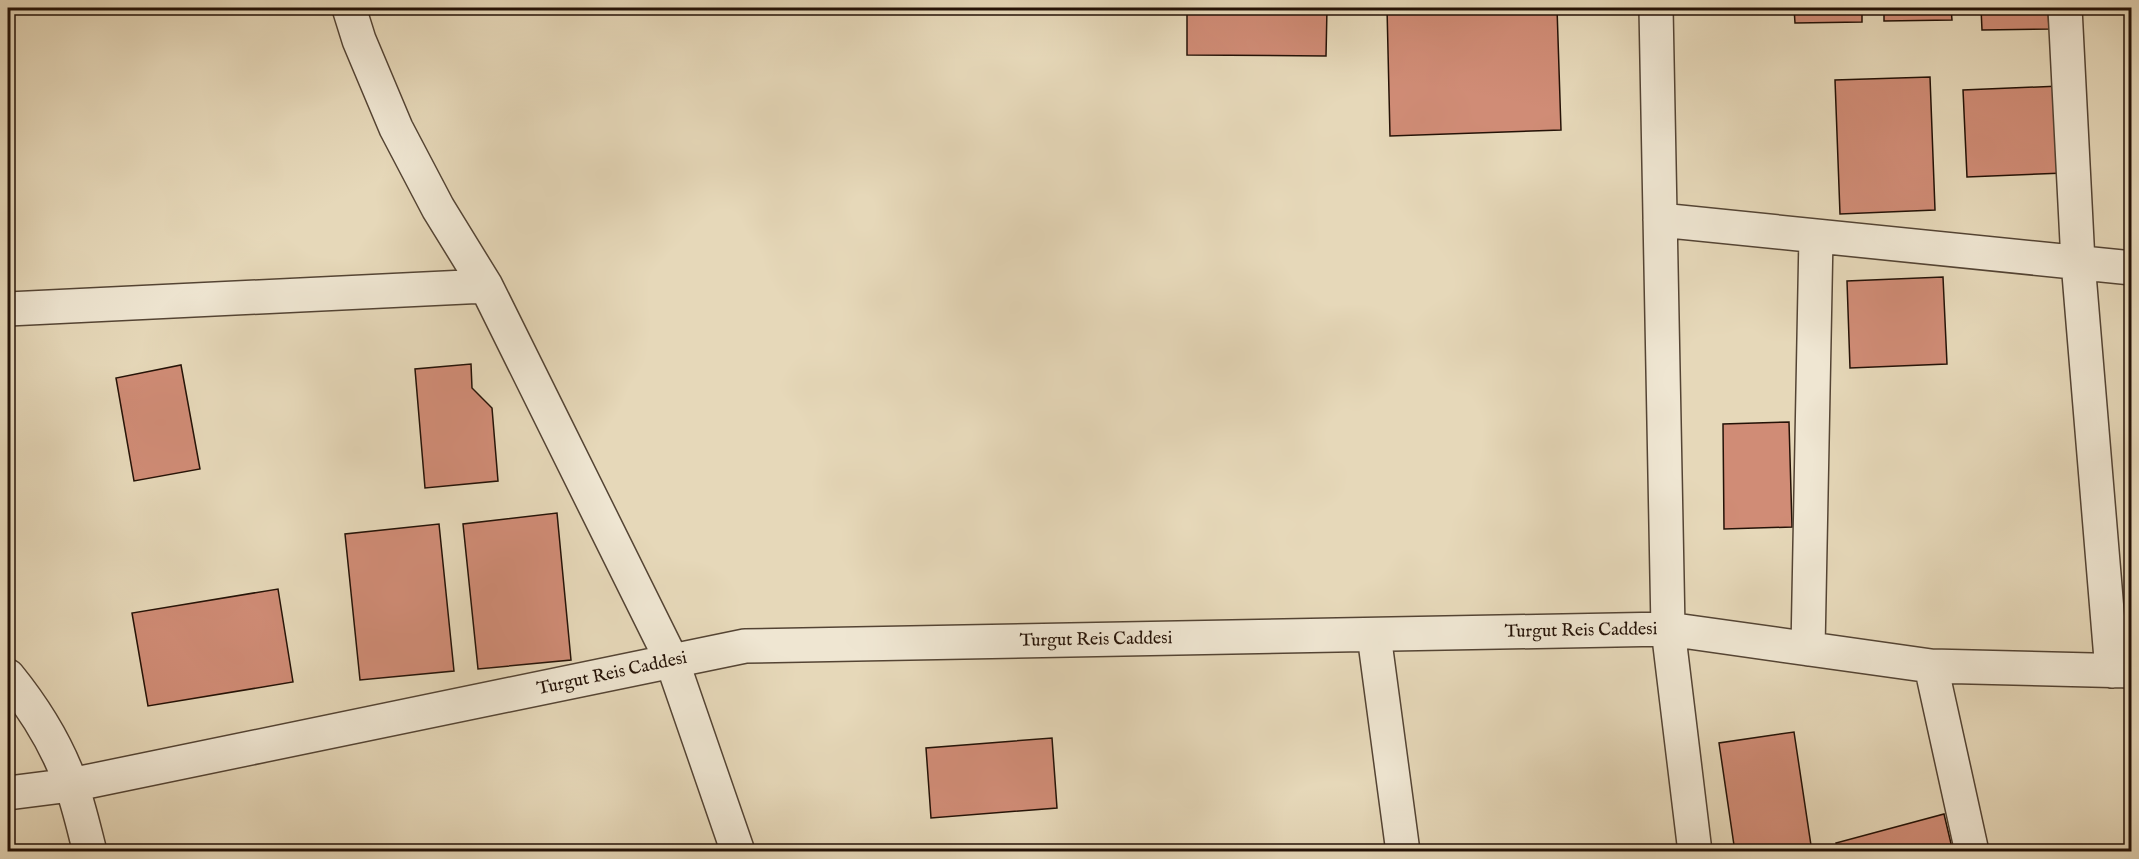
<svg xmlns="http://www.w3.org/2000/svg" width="2139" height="859" font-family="'IM FELL English',serif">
	<rect width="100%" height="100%" fill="#e6d8b9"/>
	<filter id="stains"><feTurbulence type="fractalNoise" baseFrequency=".00333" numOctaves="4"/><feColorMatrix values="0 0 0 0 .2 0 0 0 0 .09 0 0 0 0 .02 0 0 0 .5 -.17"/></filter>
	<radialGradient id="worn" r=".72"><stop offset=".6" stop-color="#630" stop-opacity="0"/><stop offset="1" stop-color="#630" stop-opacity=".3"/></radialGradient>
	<!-- building -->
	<path fill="#d08c76" stroke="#241207" stroke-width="1.5" d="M1187 8H1327L1326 56 1187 55Z
		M1387 8H1557L1561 130 1390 136Z
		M1794 8H1862V22L1795 23Z
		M1884 8H1951L1952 20 1884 21Z
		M1981 8H2048L2049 29 1982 30Z
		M2128 30H2132V110H2128Z
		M1930 77 1935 210 1840 214 1835 80Z
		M2060 86 2064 173 1967 177 1963 90Z
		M1943 277 1947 364 1850 368 1847 281Z
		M471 364 472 388 492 408 498 481 425 488 415 369Z
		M181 365 200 469 134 481 116 378Z
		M1789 422 1792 527 1724 529 1723 424Z
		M557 513 571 660 478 669 463 524Z
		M439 524 454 671 360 680 345 534Z
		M278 589 293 682 148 706 132 613Z
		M1794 732 1812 852H1735L1719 743Z
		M1052 738 1057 808 931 818 926 748Z
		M1944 814 1953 852H1839L1836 843Z
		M35 846 36 852H18Z"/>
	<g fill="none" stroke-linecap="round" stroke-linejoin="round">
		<!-- street casing -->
		<g stroke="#544434" stroke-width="36">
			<path id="street" d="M349 8 359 40 396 128 438 208 486 286 672 661 738 852
				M1656 8 1668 629 1695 852
				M2065 8 2078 262 2112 671
				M1660 220 2132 268
				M8 309 486 286
				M1374 635 1403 852
				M1808 649 1816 236
				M1931 666 1972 852
				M8 676C34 708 57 745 71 784 79 806 84 829 90 852
				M8 793 71 785 745 646 1668 629 1931 666 2132 671"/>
		</g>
		<!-- street -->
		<use href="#street" stroke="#efe6d2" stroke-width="33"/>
	</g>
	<g text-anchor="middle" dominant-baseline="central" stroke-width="5" stroke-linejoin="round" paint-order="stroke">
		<!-- street labels -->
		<g font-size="18" fill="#241207" stroke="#efe6d2">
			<text transform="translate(1581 631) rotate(-1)">Turgut Reis Caddesi</text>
			<text transform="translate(1096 640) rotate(-1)">Turgut Reis Caddesi</text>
			<text transform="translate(612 674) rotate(-12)">Turgut Reis Caddesi</text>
		</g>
	</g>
	<!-- margin -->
	<rect width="2139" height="859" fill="none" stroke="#e6d8b9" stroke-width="30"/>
	<rect x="9" y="9" width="2121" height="841" fill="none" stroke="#241207" stroke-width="3"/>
	<rect x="15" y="15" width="2109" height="829" fill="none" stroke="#241207" stroke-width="1.5"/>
	<rect width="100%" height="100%" filter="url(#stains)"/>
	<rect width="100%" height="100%" fill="url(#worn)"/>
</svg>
